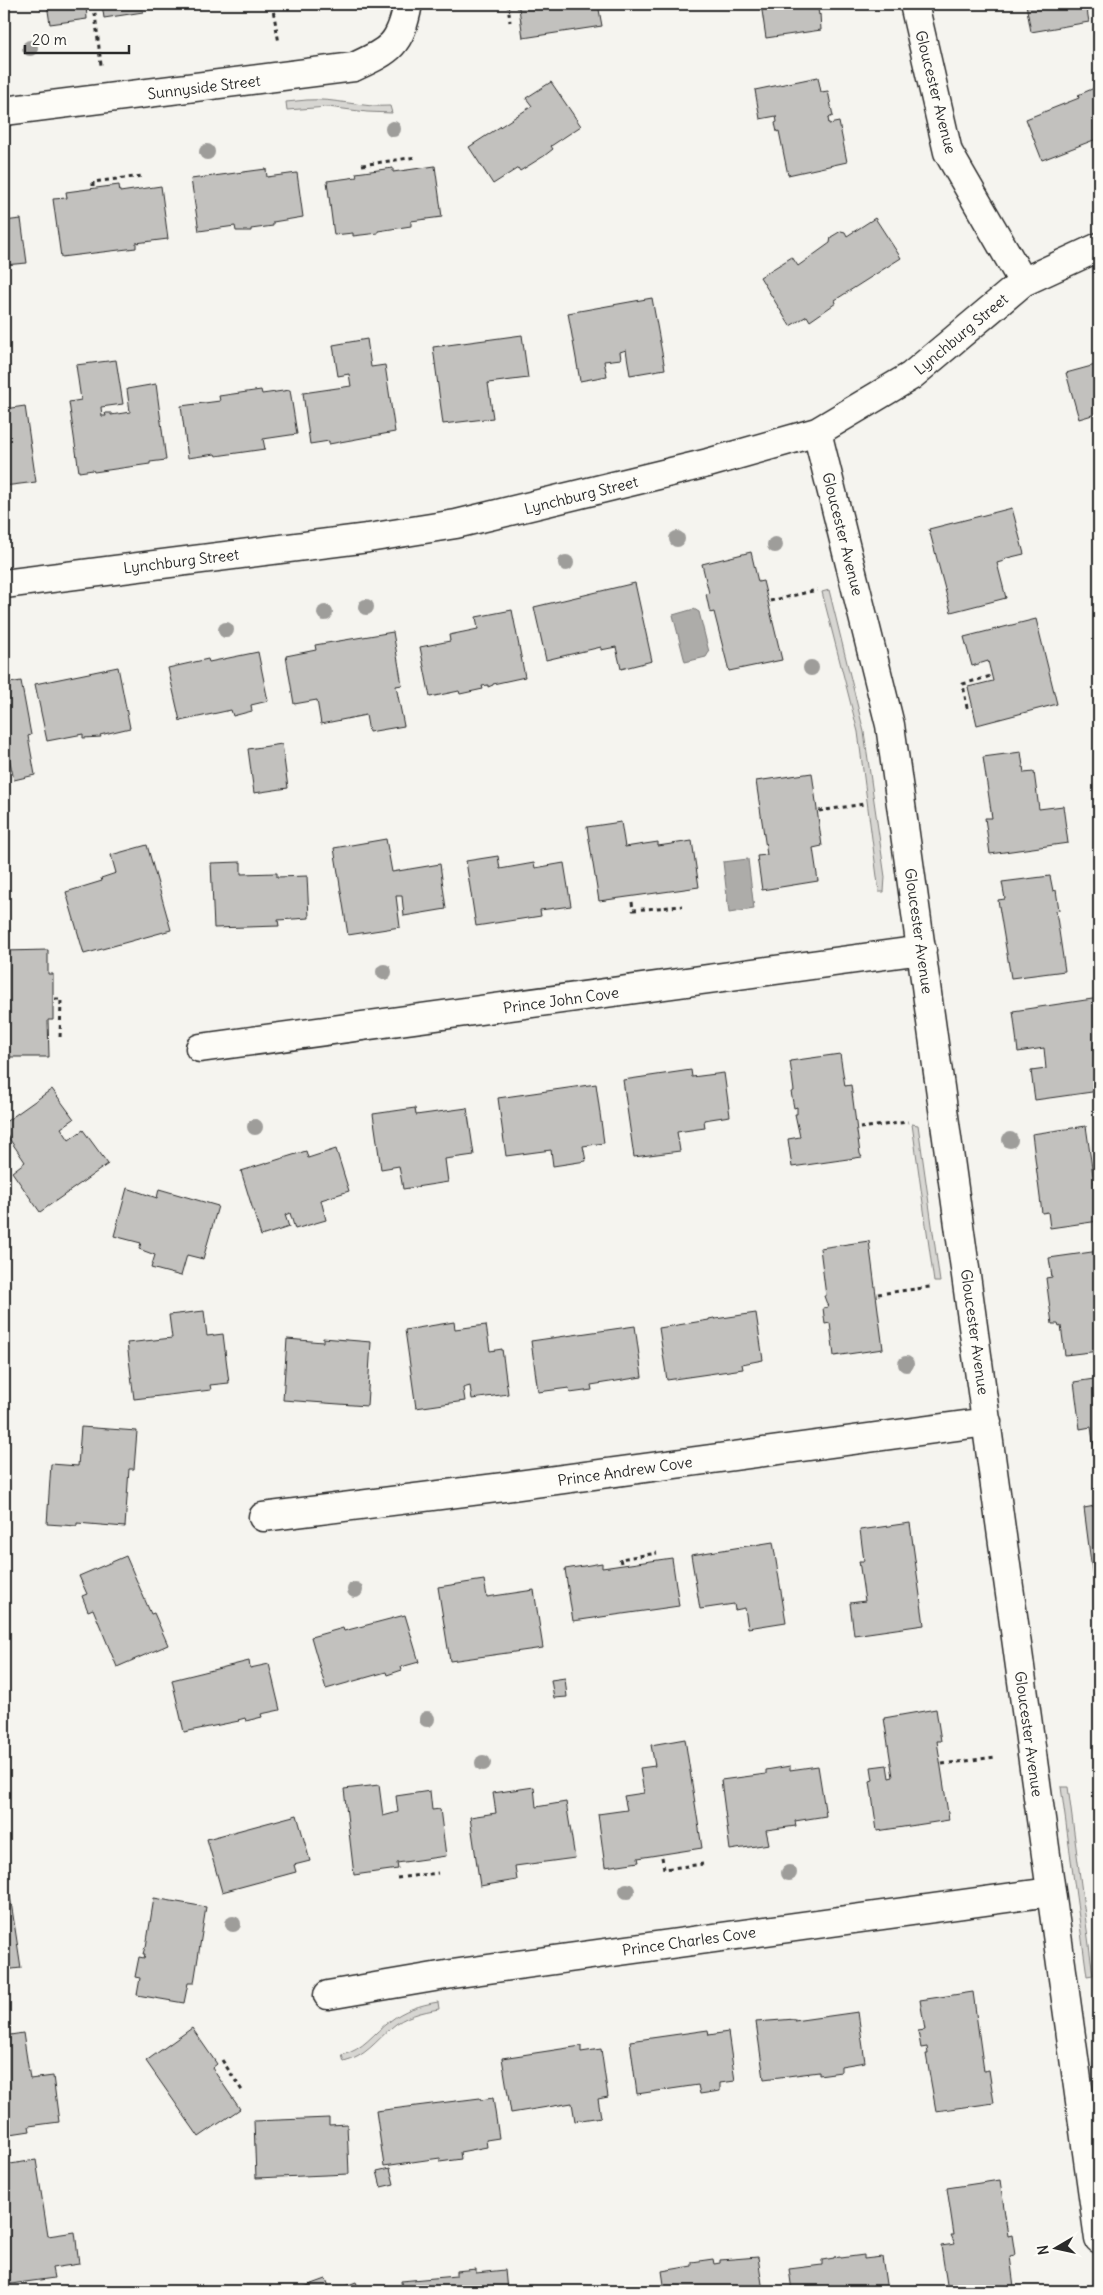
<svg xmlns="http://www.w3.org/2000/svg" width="1103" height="2295" font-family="Delius,sans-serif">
	<rect width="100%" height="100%" fill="#f5f4ef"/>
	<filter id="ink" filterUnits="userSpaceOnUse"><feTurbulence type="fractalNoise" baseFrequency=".02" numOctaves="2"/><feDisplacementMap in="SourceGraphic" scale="10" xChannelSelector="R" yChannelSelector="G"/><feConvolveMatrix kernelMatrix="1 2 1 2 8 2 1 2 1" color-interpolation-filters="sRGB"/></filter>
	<g filter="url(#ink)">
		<!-- green -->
		<path fill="#d7d6d2" stroke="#81807e" d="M307 100C335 98 362 108 390 106L392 113 367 112 328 107 287 110 286 102Z
			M829 590 864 732 885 877 884 892H879L858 732 822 592Z
			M912 1124 918 1125 940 1282H934Z
			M1061 1787H1068L1093 1975 1087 1976Z
			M438 2002 439 2009C422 2012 404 2016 391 2028 376 2041 365 2057 344 2062L342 2055C364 2050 373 2033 390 2021 404 2010 420 2005 438 2002Z"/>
		<!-- water -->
		<path fill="#adaca9" stroke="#797877" d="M694 609 699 612 709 652 706 657 685 662 673 615Z
			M748 859 754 909 729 913 723 862Z"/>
		<!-- building -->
		<path fill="#c2c1be" stroke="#2b2b2b" d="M47 4H86L87 19 50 24Z
			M102 4H142L143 12 104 18Z
			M516 4H598L602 26 523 38 519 8H516Z
			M761 4H817L819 15 820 14 821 30 766 38Z
			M1026 4H1086L1089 22 1031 32Z
			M818 77 821 92 828 91 833 116 828 118 829 124 839 122 847 162 788 175 779 131 777 132 775 123 777 122 776 116 760 119 755 90Z
			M551 82 581 126 551 146 553 149 544 156 520 171 518 168 493 184 469 147 532 106 526 98Z
			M1099 86V138L1042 160 1026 119 1079 98 1078 95Z
			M435 166 442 217 411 221V226L378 231V233L353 236V233L334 235 327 181 357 177 356 173 393 168V172Z
			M266 169 267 177 297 173 303 217 273 222V226L251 229V231H236L235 226 199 231 191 179Z
			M119 185 120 192 161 186 168 239 136 243V248L61 257 53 199 67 198 66 192Z
			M875 218 901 258 835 300 836 303 810 321 807 316 790 326 760 277 792 257 798 266 830 243 831 237 841 231 845 232 847 236Z
			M21 219 27 263 4 265V221Z
			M652 298 665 369 630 375 626 350 620 352 621 359 604 361 607 376 580 381 568 313Z
			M522 335 528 378 488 383 493 418 443 424 433 347Z
			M367 339 371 367 385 365 395 432 329 444V441L310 444 303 393 351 386 349 374 338 376 333 345Z
			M116 360 123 404 101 407 102 416H106L105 413H111V415L130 412 127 389 156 384 166 460 150 462V464L94 472 93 470 79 472 69 402 81 400 76 365Z
			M1099 364V413L1079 419 1066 373Z
			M261 390 262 394 290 390 297 434 263 439 265 449 216 456 215 454 188 458 181 406 220 401 219 396Z
			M25 406 36 482 4 486V409Z
			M1012 508 1024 554 1003 559 1004 561 997 563 1006 598 951 612 929 529Z
			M751 552 758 582 763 581 782 660 729 671 714 612 710 613 706 594 709 593 702 564Z
			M635 583 652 661 621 669 616 647 601 650V647L546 660 534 607Z
			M512 610 525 677 493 684V685L488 687V685L482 686 483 689 460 694 459 691 430 697 420 647 450 641 449 635 478 629 476 617Z
			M1036 619 1057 704 977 725 968 687 993 681 988 661 972 666 964 637Z
			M393 632 402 685 396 686 404 726 369 732 366 715 321 724 317 700 294 704 286 656 316 650 315 645Z
			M258 652 268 701 251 705 252 711 233 716 231 710 180 721 168 668 208 659 209 662Z
			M118 667 130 728 100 735 101 737 83 738V734L47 741 35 684Z
			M21 681 31 735 28 736 35 775 14 780 4 735V684Z
			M282 744 288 788 254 793 248 749Z
			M1021 752 1024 773 1034 772 1039 809 1063 806 1068 843 990 854 985 818H992L983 757Z
			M812 773 822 846 813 848 818 881 762 890 757 856 767 855 756 781Z
			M621 822 625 847 658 842V846L692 841 699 887 599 901 587 827Z
			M386 839 392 872 440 864 446 909 404 916 402 896H396L400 927 348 935 334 848Z
			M147 845 171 930 84 954 66 892 102 881 101 878 116 873 111 855Z
			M498 856 500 869 534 863 535 868 564 863 571 906 540 910 541 916 476 926 466 861Z
			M241 862V874L277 873V877L307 876 309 918 278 920 279 926 214 928 211 863Z
			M1050 876 1053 891 1056 890 1059 910 1056 911 1065 971 1011 978 998 900 1005 899 1002 882Z
			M48 950V974H53V1020H48L49 1057H4V951Z
			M1099 998V1091L1035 1100 1031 1071 1046 1069 1044 1048 1018 1052 1013 1011Z
			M840 1054 845 1086 851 1085 860 1154 862 1157 792 1167 788 1139 800 1137 795 1114H797V1107L794 1108 791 1092 794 1091 790 1061Z
			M691 1070 692 1077 724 1073 730 1116 704 1120 705 1128 677 1132 680 1151 634 1157 623 1080Z
			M596 1084 604 1143 583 1146 586 1161 553 1166 551 1150 506 1156 498 1098Z
			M52 1089 74 1119 61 1128 69 1140 83 1130 108 1164 40 1212 12 1172 25 1162 4 1131V1123Z
			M415 1108 416 1115 467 1108 474 1155 445 1159 448 1182 403 1189 399 1166 381 1169 373 1114Z
			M1086 1126 1093 1175 1097 1174V1180L1094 1181 1095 1187H1099V1207L1097 1208 1099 1221 1050 1228 1048 1212 1042 1213 1032 1134Z
			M336 1149 349 1191 321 1200 326 1220 295 1229 290 1213 285 1215 289 1227 261 1236 241 1171 306 1151 308 1158Z
			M127 1188 157 1198 159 1189 218 1206 203 1259 187 1255 181 1276 151 1268 155 1255 139 1249 141 1243 114 1236Z
			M869 1241 883 1349 834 1356 830 1323 825 1324 823 1308 828 1307 824 1296H826L820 1248Z
			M1099 1251V1351L1065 1355 1061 1326 1059 1327 1058 1324H1052L1046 1278 1052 1277 1049 1258Z
			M204 1311 207 1336 223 1334 229 1383 210 1385 211 1390 134 1399 127 1343 172 1338 169 1315Z
			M756 1313 763 1360 742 1364 743 1369 667 1380 659 1328 709 1320V1319L714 1318 715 1319Z
			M454 1322 455 1329 486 1325 490 1351 502 1349 508 1394 472 1399 470 1386 463 1388 465 1401 416 1408 405 1330Z
			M635 1326 642 1377 591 1385 592 1390 570 1393 569 1388 538 1392 531 1341Z
			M323 1338 371 1342 367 1406 283 1400 287 1339 323 1342Z
			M1094 1379 1099 1380 1098 1475 1091 1427 1080 1429 1074 1382Z
			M81 1427 137 1431 134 1469H129L125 1527 77 1523V1526L47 1524 51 1464 78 1466Z
			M1095 1506 1099 1507V1586H1094L1084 1508Z
			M910 1523 924 1625 854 1635 850 1603 865 1601 859 1561H864L860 1530Z
			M773 1542 786 1622 748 1628 745 1608 735 1610 734 1604 700 1609 691 1555Z
			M126 1556 151 1614 154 1613 168 1645 117 1667 93 1609 88 1611 82 1596 87 1594 79 1576Z
			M672 1558 679 1606 573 1621 565 1569 602 1563V1568Z
			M484 1580 487 1597 534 1590 543 1648 450 1661 438 1587Z
			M405 1615 419 1662 401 1667 402 1670 387 1675 386 1672 326 1689 311 1637 343 1628 344 1631Z
			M249 1661 250 1668 269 1664 280 1710 261 1714 262 1717 246 1721 245 1718 238 1720 239 1721 184 1732 172 1680Z
			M565 1678 567 1697 554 1698 551 1680Z
			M936 1709 941 1741H937L949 1820 877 1831 870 1781 873 1780 871 1767 887 1765 889 1778 893 1777 884 1718Z
			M685 1739 702 1848 638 1858 639 1862 605 1867 598 1814 627 1810 624 1796 644 1793 640 1768 655 1766 651 1745Z
			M790 1766V1770L818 1766 826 1816 795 1821 796 1826 766 1830 769 1844 730 1850 721 1780 766 1774V1770Z
			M379 1785 383 1816 398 1812 396 1796 430 1791 432 1810 440 1809 446 1856 397 1863 398 1869 354 1875 344 1789Z
			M534 1787 536 1807 566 1802 575 1858 515 1866 517 1880 480 1886 470 1817 496 1813 493 1793Z
			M297 1815 310 1861 294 1865 296 1872 222 1892 207 1839Z
			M4 1869H6L21 1968 4 1970Z
			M154 1898 206 1907 194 1983H188L184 2003 137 1995 140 1978 135 1977 139 1957 144 1958 145 1954H143L145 1947H146Z
			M973 1992 984 2071 989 2070 994 2103 936 2111 926 2054H928L927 2047 921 2048 918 2031 925 2030 920 2000Z
			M858 2012 865 2062 841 2066V2072L819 2075V2072L764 2079 756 2022 795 2019 794 2021Z
			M192 2028 217 2064 212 2068 240 2109 199 2137 146 2061Z
			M708 2030 709 2035 728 2032 735 2081 720 2083V2091L700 2094 698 2085 637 2094 630 2041Z
			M23 2033 30 2079 53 2076 59 2122 29 2126 30 2131 4 2135V2036Z
			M581 2046V2052L601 2049 608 2097 598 2099 601 2117 575 2121 572 2103 511 2113 502 2058Z
			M480 2098 481 2100 493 2098 499 2138 486 2140 487 2147 460 2152 461 2159 440 2162V2158L384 2166 376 2111Z
			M329 2118V2125L347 2124 349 2174 256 2178 254 2121Z
			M36 2160 48 2236 75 2232 79 2264 52 2268 54 2278 4 2285V2165Z
			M390 2168 394 2184 381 2187 377 2171Z
			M1000 2180 1008 2236 1012 2235 1015 2255 1010 2256 1014 2287 985 2291H948L941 2246 955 2244 951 2235H954L947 2188Z
			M864 2255V2259L882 2257 887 2291H792L789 2269 822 2265V2260L834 2258V2257L840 2256 841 2258Z
			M758 2257 763 2291H665L662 2271 692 2266V2262L713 2259 714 2264 720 2263V2260Z
			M476 2269V2273L505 2270 507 2291H402L401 2281 456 2276V2271Z
			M326 2279 331 2291H305L304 2287Z
			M356 2282 360 2291H332Z
			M629 2286V2291H595Z"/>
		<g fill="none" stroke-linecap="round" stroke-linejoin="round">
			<!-- minor casing -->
			<g stroke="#2b2b2b" stroke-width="31">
				<path id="minor" d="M914 4 948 152 1023 282
					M4 111 354 67C390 50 400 46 408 4
					M817 432 890 725 1099 2239
					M4 584 368 538 456 524 708 463 817 432 911 376 1023 282 1099 247
					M200 1048 922 950
					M263 1517 504 1487 987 1422
					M328 1995 452 1974 1050 1892"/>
			</g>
			<!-- path -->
			<path stroke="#2b2b2b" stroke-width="3" stroke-dasharray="4 4" stroke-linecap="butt" d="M272 4 279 43
				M508 4 510 22
				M94 5 101 65
				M362 165 416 157
				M93 186V182L142 176
				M770 601 817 590
				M967 708 963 684 991 676
				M819 811 864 804
				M632 902 633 910 682 906
				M55 999H61L60 1039
				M860 1128 908 1122
				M878 1294 930 1287
				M621 1563 620 1559 657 1553
				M942 1764 996 1757
				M662 1857 664 1869 703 1864
				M397 1878 438 1873
				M222 2060 243 2092"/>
			<!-- minor -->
			<use href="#minor" stroke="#fdfcf7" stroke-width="28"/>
		</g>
		<!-- trees -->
		<g fill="#9e9d9a">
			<circle cx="30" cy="48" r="8"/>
			<circle cx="393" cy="129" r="8"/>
			<circle cx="207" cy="152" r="8"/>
			<circle cx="677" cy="539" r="8"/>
			<circle cx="775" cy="545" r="8"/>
			<circle cx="566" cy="563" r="8"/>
			<circle cx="366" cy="607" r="8"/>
			<circle cx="325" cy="613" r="8"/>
			<circle cx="226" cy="630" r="8"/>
			<circle cx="811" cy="668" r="8"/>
			<circle cx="384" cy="972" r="8"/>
			<circle cx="255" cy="1127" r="8"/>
			<circle cx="1010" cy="1140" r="8"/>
			<circle cx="906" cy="1364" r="8"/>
			<circle cx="355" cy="1590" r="8"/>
			<circle cx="427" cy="1719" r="8"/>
			<circle cx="483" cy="1763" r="8"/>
			<circle cx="789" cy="1873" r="8"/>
			<circle cx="627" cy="1891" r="8"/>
			<circle cx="233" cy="1924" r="8"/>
		</g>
	</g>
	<g text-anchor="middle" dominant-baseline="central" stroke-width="5" stroke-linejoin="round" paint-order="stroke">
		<!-- street labels -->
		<g font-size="15" fill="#2b2b2b" stroke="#fdfcf7">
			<text transform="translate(204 87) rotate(-7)">Sunnyside Street</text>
			<text transform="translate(936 92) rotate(76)">Gloucester Avenue</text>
			<text transform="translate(961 334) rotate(-40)">Lynchburg Street</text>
			<text transform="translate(581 495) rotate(-14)">Lynchburg Street</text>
			<text transform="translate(843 534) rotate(76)">Gloucester Avenue</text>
			<text transform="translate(181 561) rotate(-7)">Lynchburg Street</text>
			<text transform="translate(919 931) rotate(82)">Gloucester Avenue</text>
			<text transform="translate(561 1000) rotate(-8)">Prince John Cove</text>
			<text transform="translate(975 1332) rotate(82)">Gloucester Avenue</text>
			<text transform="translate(625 1471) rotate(-8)">Prince Andrew Cove</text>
			<text transform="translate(1029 1734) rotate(82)">Gloucester Avenue</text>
			<text transform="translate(689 1941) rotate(-8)">Prince Charles Cove</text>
		</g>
	</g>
	<!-- margin -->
	<rect width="1103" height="2295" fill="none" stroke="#fdfcf7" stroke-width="20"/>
	<rect x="10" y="10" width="1083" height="2275" fill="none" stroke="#2b2b2b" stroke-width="2" filter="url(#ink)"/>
	<!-- north arrow -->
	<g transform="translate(1056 2248) rotate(261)" stroke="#fdfcf7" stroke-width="4" paint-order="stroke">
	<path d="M0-4L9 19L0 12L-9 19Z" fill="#2b2b2b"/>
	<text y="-8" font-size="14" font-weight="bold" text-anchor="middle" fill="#2b2b2b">N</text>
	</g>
	<!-- scale -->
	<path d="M25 45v8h104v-8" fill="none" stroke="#2b2b2b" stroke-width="2.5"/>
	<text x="32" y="45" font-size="15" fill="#2b2b2b" stroke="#fdfcf7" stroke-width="4" paint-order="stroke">20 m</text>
</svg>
